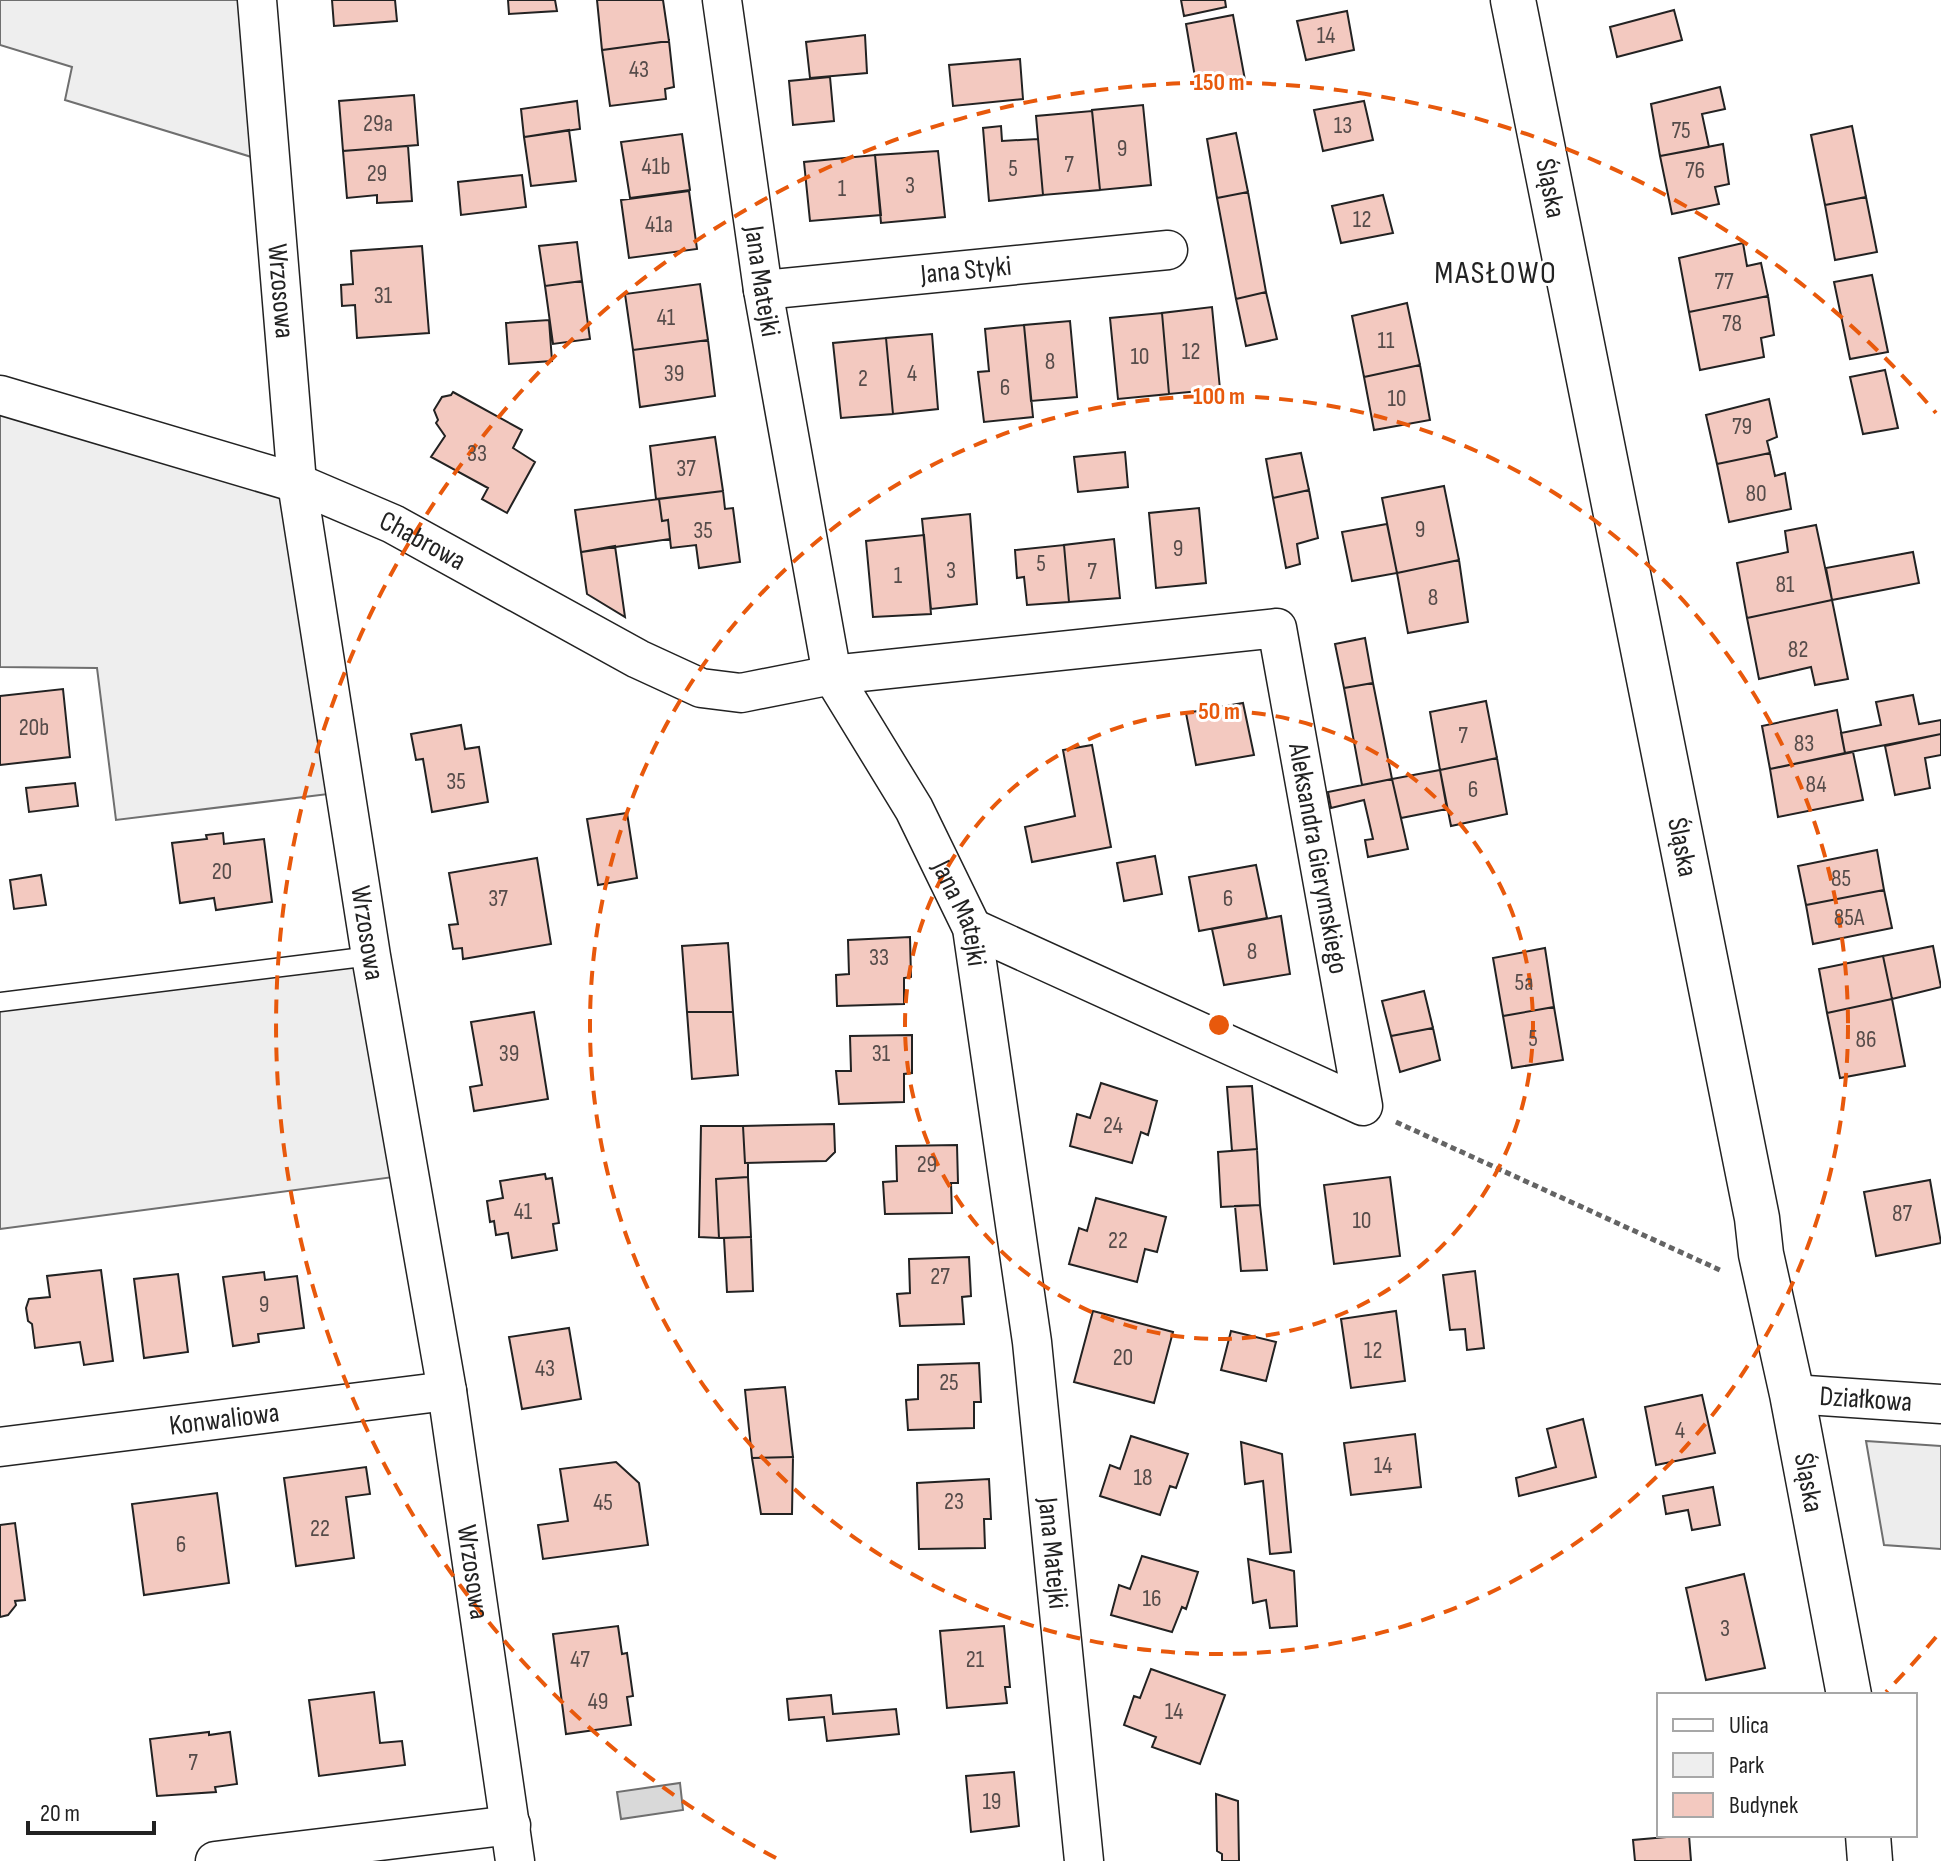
<svg xmlns="http://www.w3.org/2000/svg" width="1941" height="1861" font-family="'Sofia Sans Condensed',sans-serif">
	<rect width="100%" height="100%" fill="#fff"/>
	<!-- green -->
	<path fill="#eee" stroke="#6f6f6f" stroke-width="2" d="M0 0H257L271 163 65 100 72 67 0 45Z
		M0 395 297 483 345 792 116 820 97 668 0 667Z
		M371 956 409 1175 0 1229V1002Z"/>
	<!-- parking -->
	<path fill="#ededed" stroke="#6f6f6f" stroke-width="2" d="M1866 1441 1941 1446V1549L1884 1545Z"/>
	<!-- water -->
	<path fill="#d9d9d9" stroke="#6f6f6f" stroke-width="2" d="M680 1783 683 1810 621 1819 617 1792Z"/>
	<!-- building -->
	<path fill="#f3c9c0" stroke="#222" stroke-width="2" d="M332 0H395L397 21 334 26Z
		M508 0H555L557 11 509 14Z
		M597 0H663L669 41 602 50Z
		M1181 0H1225L1226 7 1184 16Z
		M1674 10 1682 40 1617 57 1610 27Z
		M1347 11 1354 50 1306 60 1297 21Z
		M1233 15 1245 80 1197 89 1186 24Z
		M865 35 867 73 810 78 806 42Z
		M669 41 674 87 665 89 666 99 610 106 602 50Z
		M1020 59 1023 99 953 106 949 65Z
		M830 77 834 121 793 125 789 81Z
		M1720 87 1725 109 1702 114 1709 147 1660 156 1651 104Z
		M414 95 418 145 343 151 339 101Z
		M577 101 580 129 524 137 521 109Z
		M1364 101 1373 140 1323 151 1314 110Z
		M1143 105 1151 185 1100 190 1092 110Z
		M1092 111 1100 190 1043 195 1036 116Z
		M1001 126 1002 141 1038 139 1043 195 989 201 983 128Z
		M1852 126 1866 197 1825 205 1811 135Z
		M569 130 576 181 531 186 524 137Z
		M1236 133 1248 192 1217 198 1207 139Z
		M682 134 690 190 630 198 621 142Z
		M1723 144 1729 184 1715 187 1719 204 1672 214 1660 156Z
		M408 146 412 201 377 203V195L347 198 343 151Z
		M938 151 945 217 881 223 875 155Z
		M875 155 881 215 810 221 804 162Z
		M522 175 526 207 461 215 458 182Z
		M689 191 697 249 629 258 621 200Z
		M1248 192 1266 292 1236 299 1217 198Z
		M1383 195 1393 233 1341 243 1332 206Z
		M1866 197 1877 252 1835 260 1825 205Z
		M577 242 582 281 545 286 539 246Z
		M1743 243 1747 266 1761 263 1768 296 1689 312 1679 258Z
		M422 246 429 333 357 338 355 305 342 306 341 285 353 284 351 251Z
		M1872 275 1888 352 1850 359 1834 282Z
		M582 281 590 339 553 344 545 286Z
		M700 284 708 340 633 350 625 294Z
		M1266 292 1277 339 1246 346 1236 299Z
		M1768 296 1774 335 1761 338 1764 357 1700 370 1689 312Z
		M1407 303 1420 365 1364 377 1352 316Z
		M1212 307 1220 389 1169 394 1162 313Z
		M1162 313 1169 394 1118 399 1110 318Z
		M549 320 552 361 509 364 506 323Z
		M1070 321 1077 397 1031 401 1024 325Z
		M1024 325 1033 417 984 422 978 372 989 371 985 329Z
		M932 334 938 409 893 414 886 338Z
		M886 338 893 414 841 418 833 343Z
		M708 340 715 396 640 407 633 350Z
		M1420 365 1430 420 1374 430 1364 377Z
		M1885 370 1898 428 1863 434 1850 377Z
		M453 392 522 430 513 448 535 462 507 513 482 499 488 488 431 457 445 436 436 423 438 420 434 410 442 397 451 395Z
		M1769 399 1777 437 1767 441 1770 453 1717 464 1706 415Z
		M715 437 723 491 656 499 650 446Z
		M1125 452 1128 487 1078 492 1074 457Z
		M1301 453 1309 490 1273 498 1266 459Z
		M1770 453 1775 476 1785 473 1791 509 1729 522 1717 464Z
		M1444 486 1459 560 1397 573 1382 498Z
		M1309 490 1318 538 1297 544 1300 564 1286 568 1273 498Z
		M723 491 725 509 733 508 740 562 699 568 696 545 671 548 668 520 662 521 659 499Z
		M659 499 662 521 668 520 670 539 581 552 575 510Z
		M1199 508 1206 583 1156 588 1149 513Z
		M970 514 977 604 931 609 922 519Z
		M1387 524 1397 573 1352 581 1342 532Z
		M1816 525 1832 600 1747 618 1737 563 1788 552 1785 531Z
		M924 535 931 614 873 617 866 541Z
		M1114 539 1120 598 1069 602 1064 545Z
		M1064 545 1069 602 1027 605 1024 577 1017 578 1015 550Z
		M615 546 625 617 587 594 581 552Z
		M1913 552 1919 583 1832 600 1826 568Z
		M1459 560 1468 622 1408 633 1397 573Z
		M1832 600 1848 679 1815 685 1811 667 1759 679 1747 618Z
		M1365 638 1373 683 1344 688 1335 644Z
		M1373 683 1392 779 1362 785 1344 688Z
		M63 689 70 757 0 765V696Z
		M1913 695 1919 724 1941 720V734L1845 753 1841 733 1881 725 1876 702Z
		M1486 701 1497 758 1440 770 1430 712Z
		M1243 703 1254 755 1196 765 1186 713Z
		M1837 710 1845 753 1770 769 1762 726Z
		M461 725 465 749 479 747 488 802 432 812 423 759 416 760 411 734Z
		M1941 734V755L1925 758 1930 788 1895 795 1885 746Z
		M1092 745 1111 847 1032 862 1025 827 1075 816 1063 750Z
		M1853 752 1863 800 1778 817 1770 769Z
		M1497 758 1507 814 1451 826 1440 770Z
		M1440 770 1447 809 1401 818 1392 779Z
		M1392 779 1408 849 1368 857 1365 840 1373 839 1364 800 1331 808 1328 792Z
		M75 783 78 806 29 812 26 788Z
		M627 813 637 878 598 885 587 819Z
		M223 833 224 844 264 839 272 902 216 910 214 898 180 903 172 843 207 839 206 835Z
		M1877 850 1884 890 1806 905 1798 866Z
		M1155 856 1162 894 1124 901 1117 863Z
		M537 858 551 944 463 959 462 948 453 949 449 925 458 924 449 873Z
		M1256 865 1267 918 1199 931 1189 877Z
		M41 875 46 905 14 909 10 880Z
		M1884 890 1892 928 1813 944 1806 905Z
		M1281 916 1290 974 1224 985 1212 929Z
		M910 937 911 977 904 978V1004L837 1006 836 975 849 974 848 940Z
		M728 943 733 1012H687L682 946Z
		M1933 946 1941 987 1892 999 1883 956Z
		M1545 948 1554 1007 1503 1016 1493 958Z
		M1883 956 1892 999 1827 1013 1819 969Z
		M1424 991 1433 1028 1391 1036 1382 1001Z
		M1892 999 1905 1066 1840 1078 1827 1013Z
		M1554 1007 1563 1060 1512 1068 1503 1016Z
		M534 1012 548 1099 474 1111 470 1087 482 1085 471 1022Z
		M687 1012H733L738 1075 692 1079Z
		M1433 1028 1440 1060 1400 1072 1391 1036Z
		M912 1035V1073L904 1074V1102L839 1104 836 1071H851L850 1036Z
		M1101 1083 1157 1101 1148 1135 1141 1132 1132 1163 1070 1146 1077 1114 1090 1118Z
		M1252 1086 1257 1149 1232 1151 1227 1087Z
		M834 1124 835 1152 826 1161 745 1163 743 1126Z
		M701 1126H743L745 1163H748V1177L716 1179 719 1238 699 1237Z
		M957 1145 958 1183H951L952 1213 885 1214 883 1182 897 1181 896 1146Z
		M1257 1149 1260 1205 1221 1207 1218 1152Z
		M545 1174 546 1179 552 1178 559 1223 553 1224 557 1250 512 1258 508 1233 496 1235 494 1221 490 1222 487 1201 503 1198 500 1181Z
		M748 1177 751 1237 719 1238 716 1179Z
		M1390 1177 1400 1256 1334 1264 1324 1185Z
		M1930 1180 1941 1243 1876 1256 1864 1192Z
		M1096 1198 1166 1217 1157 1252 1145 1249 1137 1282 1069 1264 1079 1228 1087 1231Z
		M1260 1205 1267 1270 1241 1271 1235 1206Z
		M751 1237 753 1291 727 1292 724 1238Z
		M969 1257 971 1296 962 1297 964 1324 900 1326 897 1294 910 1293 909 1259Z
		M101 1270 113 1361 84 1365 80 1342 35 1348 32 1324 28 1321 26 1308 29 1299 50 1297 47 1276Z
		M1475 1271 1484 1348 1467 1350 1465 1329 1450 1330 1443 1275Z
		M264 1272 265 1280 297 1276 304 1328 258 1334 259 1342 233 1346 223 1277Z
		M178 1274 188 1352 144 1358 134 1279Z
		M1093 1311 1173 1332 1154 1403 1074 1382Z
		M1396 1311 1405 1381 1351 1388 1341 1319Z
		M569 1328 581 1399 522 1409 509 1337Z
		M1231 1331 1276 1342 1266 1381 1221 1370Z
		M979 1363 981 1402H974V1428L908 1430 906 1400 918 1399V1365Z
		M785 1387 793 1457 752 1458 745 1390Z
		M1702 1395 1715 1453 1656 1465 1645 1407Z
		M1583 1419 1596 1477 1519 1496 1516 1478 1556 1467 1547 1429Z
		M1415 1434 1421 1487 1351 1495 1344 1443Z
		M1131 1436 1188 1454 1176 1488 1170 1486 1160 1515 1100 1496 1110 1465 1120 1469Z
		M1241 1442 1282 1454 1291 1552 1270 1554 1263 1481 1245 1484Z
		M793 1457 792 1514H761L752 1458Z
		M616 1462 639 1483 648 1545 543 1559 538 1525 568 1521 560 1469Z
		M366 1467 370 1494 346 1497 354 1558 296 1566 284 1478Z
		M989 1479 991 1519H984L985 1548 919 1549 917 1483Z
		M1713 1487 1720 1525 1692 1530 1688 1510 1666 1514 1663 1496Z
		M217 1493 229 1583 144 1595 132 1504Z
		M15 1523 25 1600 15 1601 16 1605 8 1615 0 1617V1525Z
		M1142 1556 1198 1572 1186 1609 1182 1607 1172 1632 1111 1615 1119 1585 1130 1589Z
		M1248 1559 1294 1571 1297 1626 1270 1628 1266 1600 1253 1603Z
		M1744 1574 1765 1668 1706 1680 1686 1588Z
		M618 1626 622 1654 627 1653 633 1696 627 1697 631 1725 566 1734 553 1634Z
		M1004 1626 1010 1687H1005L1007 1703 947 1708 940 1631Z
		M1151 1669 1225 1695 1200 1764 1152 1747 1156 1737 1124 1725 1134 1696 1140 1698Z
		M374 1692 380 1743 402 1741 405 1765 319 1776 309 1700Z
		M831 1695 833 1714 896 1709 899 1734 827 1741 824 1717 789 1720 787 1699Z
		M209 1732V1735L230 1732 237 1784 215 1787 216 1792 157 1796 150 1739Z
		M1014 1772 1019 1826 971 1832 966 1776Z
		M1216 1794 1238 1801 1239 1861H1222V1854L1217 1851Z
		M1689 1835 1691 1861H1635L1633 1840Z"/>
	<g fill="none" stroke-linecap="round" stroke-linejoin="round">
		<!-- lane casing -->
		<g stroke="#222" stroke-width="21">
			<path id="lane" d="M0 1002 371 956"/>
		</g>
		<!-- street casing -->
		<g stroke="#222" stroke-width="41">
			<g id="street">
				<path id="s1" d="M257 0 297 483 371 956 447 1391 515 1861"/>
				<path id="s2" d="M722 0 763 290 832 675 914 809 972 928 1032 1342 1084 1861"/>
				<path id="s3" d="M763 290 1168 250"/>
				<path id="s4" d="M0 395 297 483 393 524 638 659 701 688 741 693 832 675 1277 628 1363 1106 972 928"/>
				<path id="s5" d="M1792 1394 1941 1404"/>
				<path id="s6" d="M0 1447 447 1391"/>
				<path d="M215 1861 511 1825"/>
			</g>
		</g>
		<!-- secondary casing -->
		<g stroke="#222" stroke-width="47">
			<g id="secondary">
				<path id="s7" d="M1513 0 1757 1218 1761 1254 1792 1394 1849 1695"/>
				<path d="M1868 1835 1870 1861"/>
			</g>
		</g>
		<!-- path -->
		<path stroke="#646464" stroke-width="5" stroke-dasharray="6 4" stroke-linecap="butt" d="M1396 1122 1722 1271"/>
		<!-- lane -->
		<use href="#lane" stroke="#fff" stroke-width="18"/>
		<!-- street -->
		<use href="#street" stroke="#fff" stroke-width="38"/>
		<!-- secondary -->
		<use href="#secondary" stroke="#fff" stroke-width="44"/>
	</g>
	<!-- distance rings -->
	<g fill="none" stroke="#e8590c" stroke-width="4" stroke-dasharray="14 10">
		<circle cx="1219" cy="1025" r="314"/>
		<circle cx="1219" cy="1025" r="629"/>
		<path d="M1936 1637A943 943 0 0 1 1886 1692M776 1858A943 943 0 1 1 1936 413"/>
	</g>
	<g text-anchor="middle" dominant-baseline="central" stroke-width="6" stroke-linejoin="round" paint-order="stroke">
		<!-- number labels -->
		<g font-size="24" fill="#564c4a">
			<text x="1326" y="35">14</text>
			<text x="639" y="69">43</text>
			<text x="378" y="123">29a</text>
			<text x="1343" y="125">13</text>
			<text x="1681" y="130">75</text>
			<text x="1122" y="148">9</text>
			<text x="1069" y="164">7</text>
			<text x="656" y="166">41b</text>
			<text x="1013" y="168">5</text>
			<text x="1695" y="170">76</text>
			<text x="377" y="173">29</text>
			<text x="910" y="185">3</text>
			<text x="842" y="188">1</text>
			<text x="1362" y="219">12</text>
			<text x="659" y="224">41a</text>
			<text x="1724" y="281">77</text>
			<text x="383" y="295">31</text>
			<text x="666" y="317">41</text>
			<text x="1732" y="323">78</text>
			<text x="1386" y="340">11</text>
			<text x="1191" y="351">12</text>
			<text x="1140" y="356">10</text>
			<text x="1050" y="361">8</text>
			<text x="674" y="373">39</text>
			<text x="912" y="373">4</text>
			<text x="863" y="378">2</text>
			<text x="1005" y="387">6</text>
			<text x="1397" y="398">10</text>
			<text x="1742" y="426">79</text>
			<text x="477" y="453">33</text>
			<text x="686" y="468">37</text>
			<text x="1756" y="493">80</text>
			<text x="1420" y="529">9</text>
			<text x="703" y="530">35</text>
			<text x="1178" y="548">9</text>
			<text x="1041" y="563">5</text>
			<text x="951" y="570">3</text>
			<text x="1092" y="571">7</text>
			<text x="898" y="575">1</text>
			<text x="1785" y="584">81</text>
			<text x="1433" y="597">8</text>
			<text x="1798" y="649">82</text>
			<text x="34" y="727">20b</text>
			<text x="1463" y="735">7</text>
			<text x="1804" y="743">83</text>
			<text x="456" y="781">35</text>
			<text x="1816" y="784">84</text>
			<text x="1473" y="789">6</text>
			<text x="222" y="871">20</text>
			<text x="1841" y="878">85</text>
			<text x="498" y="898">37</text>
			<text x="1228" y="898">6</text>
			<text x="1849" y="917">85A</text>
			<text x="1252" y="951">8</text>
			<text x="879" y="957">33</text>
			<text x="1524" y="982">5a</text>
			<text x="1533" y="1038">5</text>
			<text x="1866" y="1039">86</text>
			<text x="509" y="1053">39</text>
			<text x="881" y="1053">31</text>
			<text x="1113" y="1125">24</text>
			<text x="927" y="1164">29</text>
			<text x="523" y="1211">41</text>
			<text x="1902" y="1213">87</text>
			<text x="1362" y="1220">10</text>
			<text x="1118" y="1240">22</text>
			<text x="940" y="1276">27</text>
			<text x="264" y="1304">9</text>
			<text x="1373" y="1350">12</text>
			<text x="1123" y="1357">20</text>
			<text x="545" y="1368">43</text>
			<text x="949" y="1382">25</text>
			<text x="1680" y="1430">4</text>
			<text x="1383" y="1465">14</text>
			<text x="1143" y="1477">18</text>
			<text x="954" y="1501">23</text>
			<text x="603" y="1502">45</text>
			<text x="320" y="1528">22</text>
			<text x="181" y="1544">6</text>
			<text x="1152" y="1598">16</text>
			<text x="1725" y="1628">3</text>
			<text x="580" y="1659">47</text>
			<text x="975" y="1659">21</text>
			<text x="598" y="1701">49</text>
			<text x="1174" y="1711">14</text>
			<text x="193" y="1762">7</text>
			<text x="992" y="1801">19</text>
		</g>
		<!-- street labels -->
		<g font-size="28" fill="#222" stroke="#fff">
			<text stroke="none"><textPath href="#s7" startOffset="192">Śląska</textPath></text>
			<text stroke="none"><textPath href="#s3" startOffset="204">Jana Styki</textPath></text>
			<text stroke="none"><textPath href="#s2" startOffset="284">Jana Matejki</textPath></text>
			<text stroke="none"><textPath href="#s1" startOffset="292">Wrzosowa</textPath></text>
			<text stroke="none"><textPath href="#s4" startOffset="448">Chabrowa</textPath></text>
			<text stroke="none"><textPath href="#s7" startOffset="864">Śląska</textPath></text>
			<text stroke="none"><textPath href="#s4" startOffset="1578">Aleksandra Gierymskiego</textPath></text>
			<text stroke="none"><textPath href="#s2" startOffset="956">Jana Matejki</textPath></text>
			<text stroke="none"><textPath href="#s1" startOffset="940">Wrzosowa</textPath></text>
			<text stroke="none"><textPath href="#s5" startOffset="74">Działkowa</textPath></text>
			<text stroke="none"><textPath href="#s6" startOffset="226">Konwaliowa</textPath></text>
			<text stroke="none"><textPath href="#s7" startOffset="1512">Śląska</textPath></text>
			<text stroke="none"><textPath href="#s2" startOffset="1604">Jana Matejki</textPath></text>
			<text stroke="none"><textPath href="#s1" startOffset="1588">Wrzosowa</textPath></text>
		</g>
		<!-- quarter labels -->
		<g font-size="32" letter-spacing="2" fill="#222" stroke="#fff">
			<text x="1496" y="273">MASŁOWO</text>
		</g>
	</g>
	<circle cx="1219" cy="1025" r="12" fill="#e8590c" stroke="#fff" stroke-width="4"/>
	<g font-size="24" text-anchor="middle" font-weight="bold" fill="#e8590c" stroke="#fff" stroke-width="6" stroke-linejoin="round" paint-order="stroke">
		<text x="1219" y="90">150 m</text>
		<text x="1219" y="404">100 m</text>
		<text x="1219" y="719">50 m</text>
	</g>
	<!-- legend -->
	<rect x="1657" y="1693" width="260" height="144" fill="#ffffff" stroke="#a7a7a7" stroke-width="2"/>
	<rect x="1673" y="1719" width="40" height="12" fill="#ffffff" stroke="#a7a7a7" stroke-width="2"/>
	<text x="1729" y="1733" font-size="24" fill="#222222">Ulica</text>
	<rect x="1673" y="1753" width="40" height="24" fill="#eeeeee" stroke="#a7a7a7" stroke-width="2"/>
	<text x="1729" y="1773" font-size="24" fill="#222222">Park</text>
	<rect x="1673" y="1793" width="40" height="24" fill="#f3c9c0" stroke="#a7a7a7" stroke-width="2"/>
	<text x="1729" y="1813" font-size="24" fill="#222222">Budynek</text>
	<!-- scale -->
	<path d="M28 1821v12h126v-12" fill="none" stroke="#222222" stroke-width="4"/>
	<text x="40" y="1821" font-size="24" fill="#222222" stroke="#ffffff" stroke-width="6" paint-order="stroke">20 m</text>
</svg>
